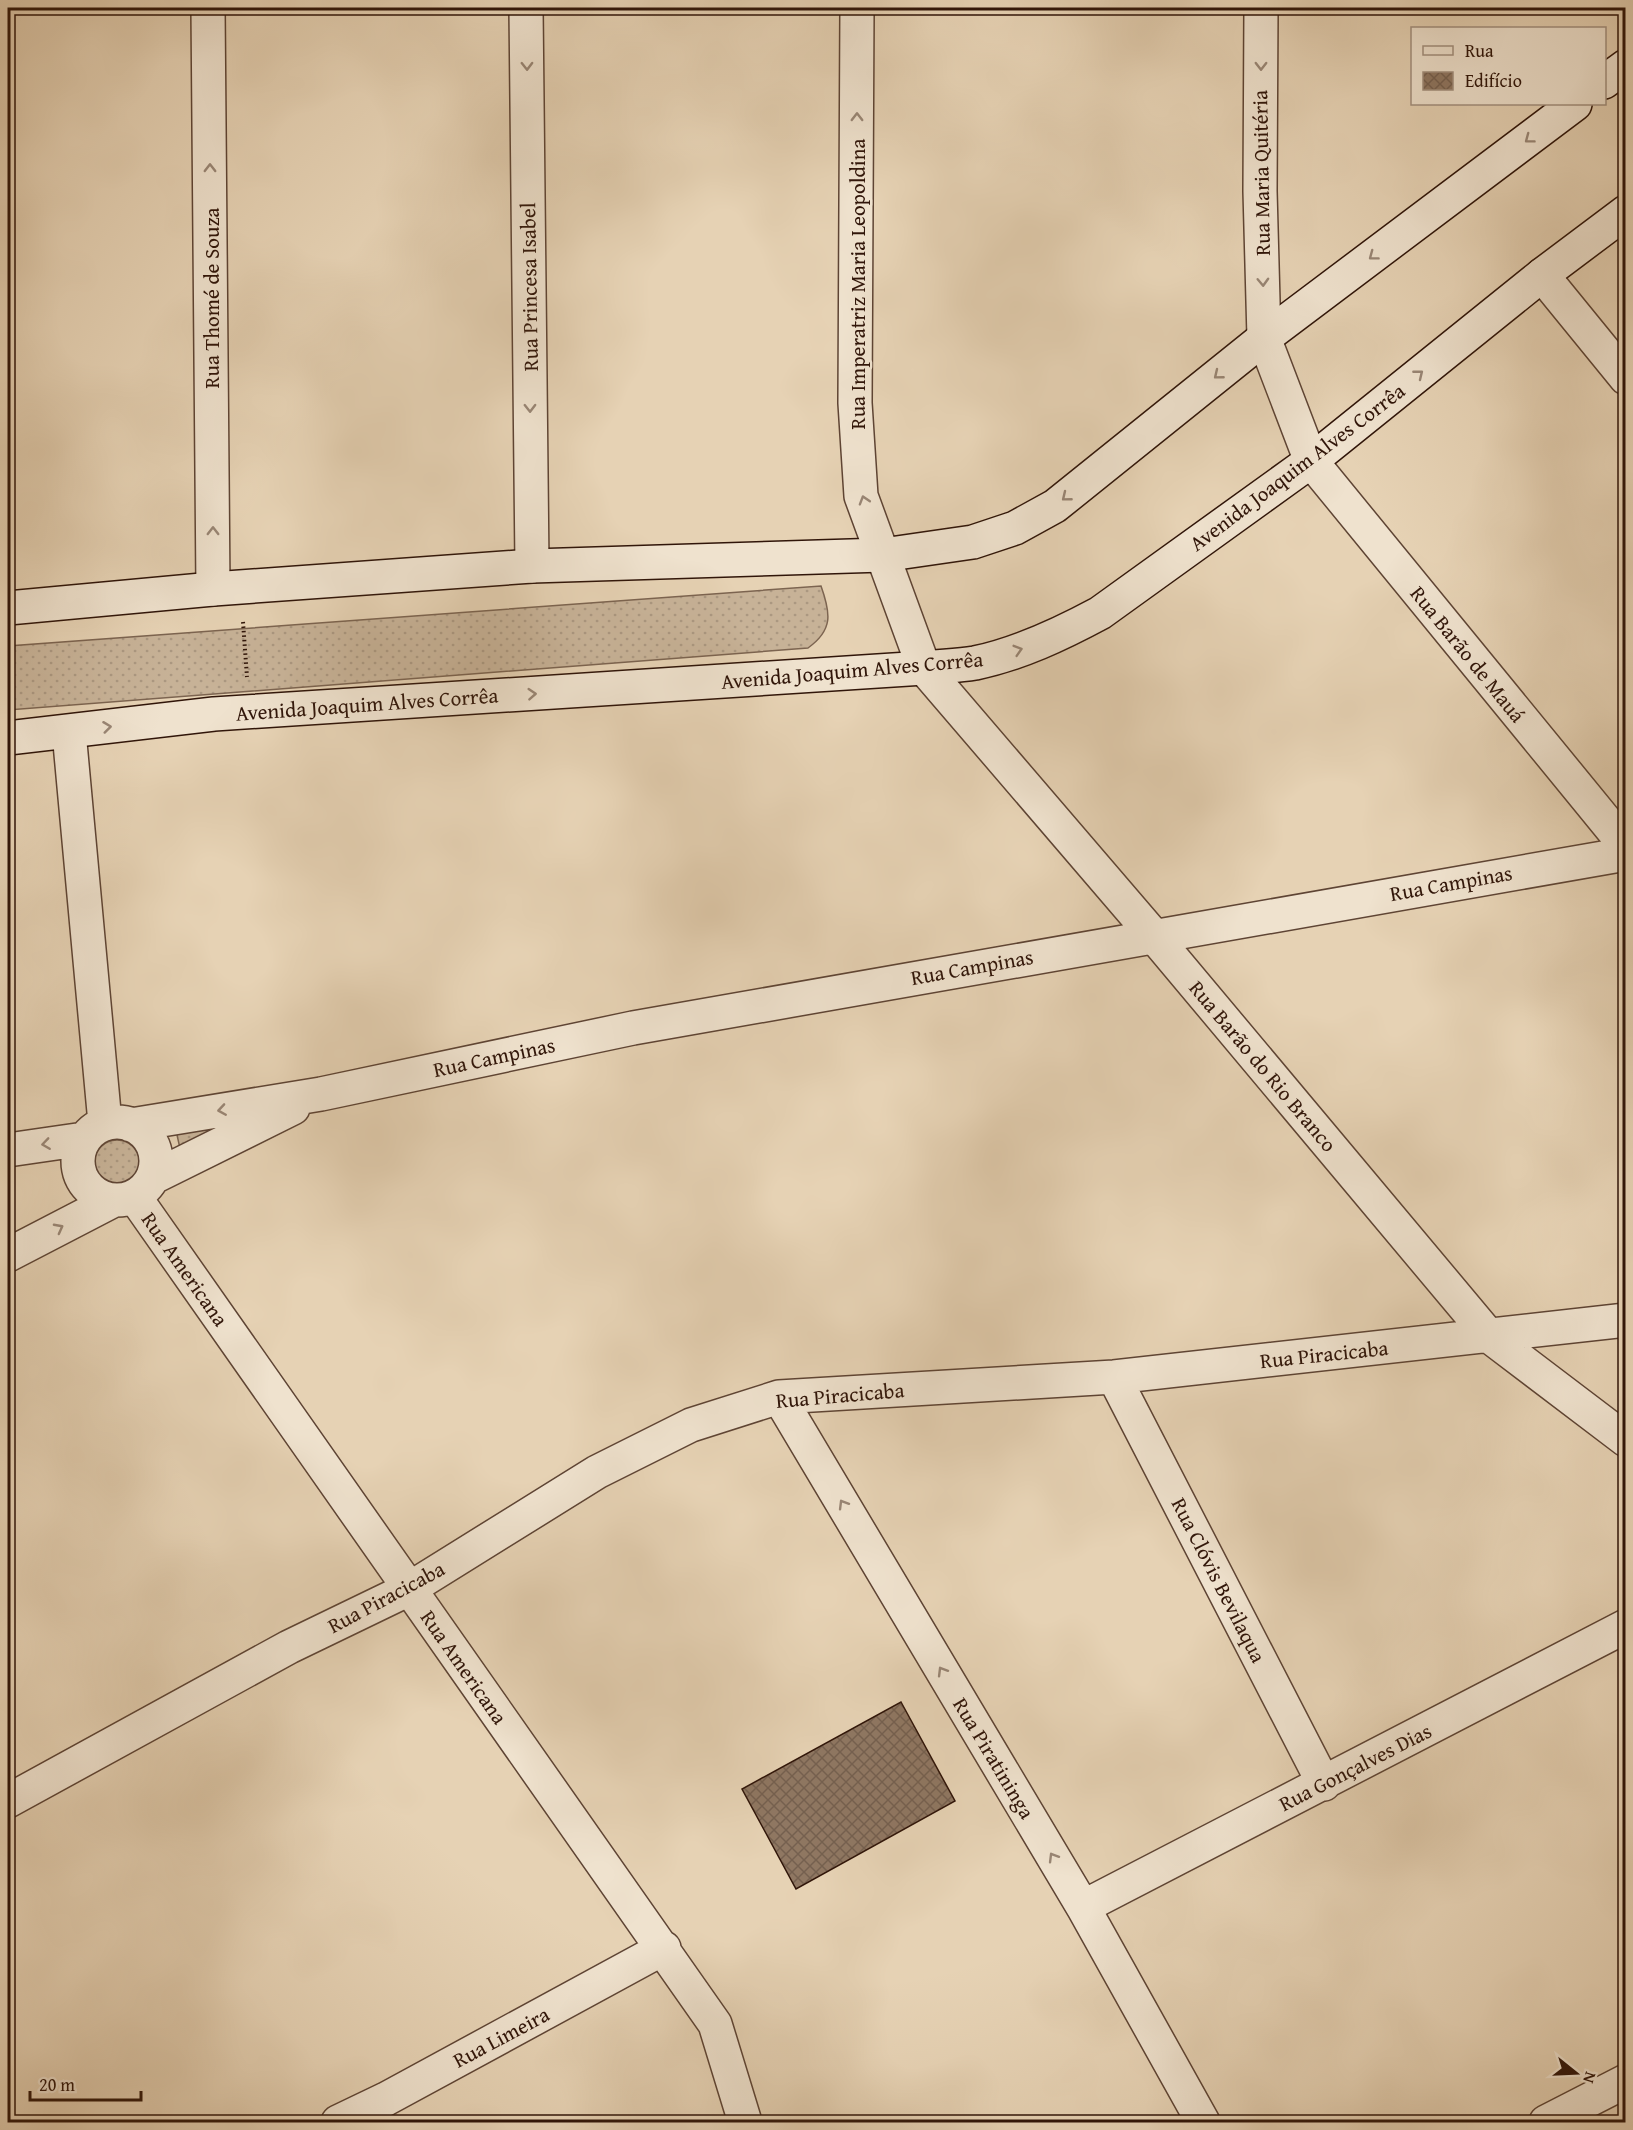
<svg xmlns="http://www.w3.org/2000/svg" width="1633" height="2130" font-family="'Gentium Book Plus',serif">
	<defs>
		<pattern id="grass-dots" width="8" height="8" patternUnits="userSpaceOnUse" patternTransform="scale(1.5)"><rect width="8" height="8" fill="#c7b297"/><path d="M2 2h.1M6 6h.1" fill="none" stroke="#ab9881" stroke-width="1.8" stroke-linecap="round"/></pattern>
		<pattern id="building-cross-hatch" width="8" height="8" patternUnits="userSpaceOnUse" patternTransform="scale(1.5)"><rect width="8" height="8" fill="#8f7762"/><path d="M0 0l8 8M0 8l8-8" fill="none" stroke="#75604f"/></pattern>
	</defs>
	<rect width="100%" height="100%" fill="#e6d2b4"/>
	<filter id="stains"><feTurbulence type="fractalNoise" baseFrequency=".00333" numOctaves="4"/><feColorMatrix values="0 0 0 0 .2 0 0 0 0 .09 0 0 0 0 .02 0 0 0 .5 -.17"/></filter>
	<radialGradient id="worn" r=".72"><stop offset=".6" stop-color="#630" stop-opacity="0"/><stop offset="1" stop-color="#630" stop-opacity=".3"/></radialGradient>
	<!-- grass -->
	<path fill="url(#grass-dots)" stroke="#7c6450" stroke-width="1.5" d="M821 586C831 614 833 630 808 648L8 710V646Z
		M255 1117 181 1153 175 1126Z
		M94 1163a23 23 0 1 1 46 0a23 23 0 1 1-46 0Z"/>
	<!-- building -->
	<path fill="url(#building-cross-hatch)" stroke="#301509" stroke-width="1.5" d="M901 1702 955 1801 796 1889 742 1789Z"/>
	<g fill="none" stroke-linecap="round" stroke-linejoin="round">
		<!-- street casing -->
		<g stroke="#5e4434" stroke-width="36">
			<path id="street" d="M208 8 213 589
				M526 8 532 566
				M857 8 855 403 861 496 924 668 1153 935 1489 1336 1626 1440
				M1261 8 1260 191 1264 338 1311 461 1626 846
				M1542 275 1626 378
				M69 732 105 1123
				M78 1161a39 39 0 1 1 78 0a39 39 0 1 1-78 0Z
				M131 1125 321 1094 633 1028 1626 854
				M8 1150 84 1139
				M152 1178 293 1108
				M134 1196 715 2024 745 2122
				M8 1255 114 1200
				M1114 1377 1324 1784
				M779 1397 1083 1907 1203 2122
				M8 1801 289 1647 409 1589 597 1472 691 1425 779 1397 1114 1377 1626 1320
				M1083 1907 1626 1626
				M338 2122 386 2099 664 1948
				M1546 2122 1626 2081"/>
		</g>
		<!-- secondary casing -->
		<g stroke="#301509" stroke-width="36">
			<path id="secondary" d="M1604 82 1626 66
				M8 608 213 589 532 566 883 555 973 542 1015 528 1055 506 1264 338 1575 104
				M8 738 214 714 924 668C941 666 958 666 975 663 1019 654 1061 634 1100 613L1311 461 1542 275 1626 212"/>
		</g>
		<!-- path -->
		<path stroke="#301509" stroke-width="4" stroke-dasharray="1.5 3" stroke-linecap="butt" d="M243 622 247 677"/>
		<!-- street -->
		<use href="#street" stroke="#efe2ce" stroke-width="33"/>
		<!-- secondary -->
		<use href="#secondary" stroke="#efe2ce" stroke-width="33"/>
	</g>
	<!-- one-way arrows -->
	<defs><path id="oneway-chevron" d="M-2-3.5L2.5 0L-2 3.5" fill="none" stroke-width="1.6" stroke-linecap="round" stroke-linejoin="round" transform="scale(1.5)"/></defs>
	<g stroke="#998675">
		<use href="#oneway-chevron" transform="translate(527 66) rotate(89)"/>
		<use href="#oneway-chevron" transform="translate(1261 66) rotate(90)"/>
		<use href="#oneway-chevron" transform="translate(857 117) rotate(-90)"/>
		<use href="#oneway-chevron" transform="translate(1529 139) rotate(143)"/>
		<use href="#oneway-chevron" transform="translate(210 168) rotate(-90)"/>
		<use href="#oneway-chevron" transform="translate(1373 256) rotate(143)"/>
		<use href="#oneway-chevron" transform="translate(1263 282) rotate(88)"/>
		<use href="#oneway-chevron" transform="translate(1419 374) rotate(-39)"/>
		<use href="#oneway-chevron" transform="translate(1218 375) rotate(141)"/>
		<use href="#oneway-chevron" transform="translate(530 408) rotate(89)"/>
		<use href="#oneway-chevron" transform="translate(1066 497) rotate(141)"/>
		<use href="#oneway-chevron" transform="translate(864 500) rotate(-107)"/>
		<use href="#oneway-chevron" transform="translate(213 531) rotate(-90)"/>
		<use href="#oneway-chevron" transform="translate(1018 650) rotate(-17)"/>
		<use href="#oneway-chevron" transform="translate(532 694) rotate(-4)"/>
		<use href="#oneway-chevron" transform="translate(107 727) rotate(-7)"/>
		<use href="#oneway-chevron" transform="translate(222 1110) rotate(171)"/>
		<use href="#oneway-chevron" transform="translate(46 1144) rotate(172)"/>
		<use href="#oneway-chevron" transform="translate(59 1228) rotate(-28)"/>
		<use href="#oneway-chevron" transform="translate(843 1504) rotate(-121)"/>
		<use href="#oneway-chevron" transform="translate(942 1671) rotate(-121)"/>
		<use href="#oneway-chevron" transform="translate(1053 1857) rotate(-121)"/>
	</g>
	<g text-anchor="middle" dominant-baseline="central" stroke-width="4.5" stroke-linejoin="round" paint-order="stroke">
		<!-- street labels -->
		<g font-size="21" fill="#301509" stroke="#efe2ce">
			<text transform="translate(1261 173) rotate(-91)">Rua Maria Quitéria</text>
			<text transform="translate(857 284) rotate(-90)">Rua Imperatriz Maria Leopoldina</text>
			<text transform="translate(529 287) rotate(-91)">Rua Princesa Isabel</text>
			<text transform="translate(211 298) rotate(-90)">Rua Thomé de Souza</text>
			<text transform="translate(1297 467) rotate(-37)">Avenida Joaquim Alves Corrêa</text>
			<text transform="translate(1468 654) rotate(51)">Rua Barão de Mauá</text>
			<text transform="translate(852 670) rotate(-5)">Avenida Joaquim Alves Corrêa</text>
			<text transform="translate(367 704) rotate(-4)">Avenida Joaquim Alves Corrêa</text>
			<text transform="translate(1451 883) rotate(-10)">Rua Campinas</text>
			<text transform="translate(972 967) rotate(-10)">Rua Campinas</text>
			<text transform="translate(494 1057) rotate(-12)">Rua Campinas</text>
			<text transform="translate(1263 1066) rotate(50)">Rua Barão do Rio Branco</text>
			<text transform="translate(185 1269) rotate(55)">Rua Americana</text>
			<text transform="translate(1324 1354) rotate(-6)">Rua Piracicaba</text>
			<text transform="translate(840 1395) rotate(-5)">Rua Piracicaba</text>
			<text transform="translate(1219 1580) rotate(63)">Rua Clóvis Bevilaqua</text>
			<text transform="translate(386 1597) rotate(-28)">Rua Piracicaba</text>
			<text transform="translate(464 1667) rotate(55)">Rua Americana</text>
			<text transform="translate(994 1758) rotate(59)">Rua Piratininga</text>
			<text transform="translate(1355 1767) rotate(-27)">Rua Gonçalves Dias</text>
			<text transform="translate(501 2037) rotate(-28)">Rua Limeira</text>
		</g>
	</g>
	<!-- margin -->
	<rect width="1633" height="2130" fill="none" stroke="#e6d2b4" stroke-width="30"/>
	<rect x="9" y="9" width="1615" height="2112" fill="none" stroke="#301509" stroke-width="3"/>
	<rect x="15" y="15" width="1603" height="2100" fill="none" stroke="#301509" stroke-width="1.5"/>
	<!-- legend -->
	<rect x="1411" y="27" width="195" height="78" fill="#efe2ce" stroke="#a3907f" stroke-width="1.5"/>
	<rect x="1423" y="46" width="30" height="9" fill="#efe2ce" stroke="#a3907f" stroke-width="1.5"/>
	<text x="1465" y="57" font-size="18" fill="#301509">Rua</text>
	<rect x="1423" y="72" width="30" height="18" fill="url(#building-cross-hatch)" stroke="#a3907f" stroke-width="1.5"/>
	<text x="1465" y="87" font-size="18" fill="#301509">Edifício</text>
	<!-- north arrow -->
	<g transform="translate(1576 2073) rotate(108)" stroke="#efe2ce" stroke-width="4.5" paint-order="stroke">
	<path d="M0-4.5L10 22L0 15L-10 22Z" fill="#301509"/>
	<text y="-9" font-size="16" font-weight="bold" text-anchor="middle" fill="#301509">N</text>
	</g>
	<!-- scale -->
	<path d="M30 2091v9h111v-9" fill="none" stroke="#301509" stroke-width="3"/>
	<text x="39" y="2091" font-size="18" fill="#301509" stroke="#efe2ce" stroke-width="4.5" paint-order="stroke">20 m</text>
	<rect width="100%" height="100%" filter="url(#stains)"/>
	<rect width="100%" height="100%" fill="url(#worn)"/>
</svg>
